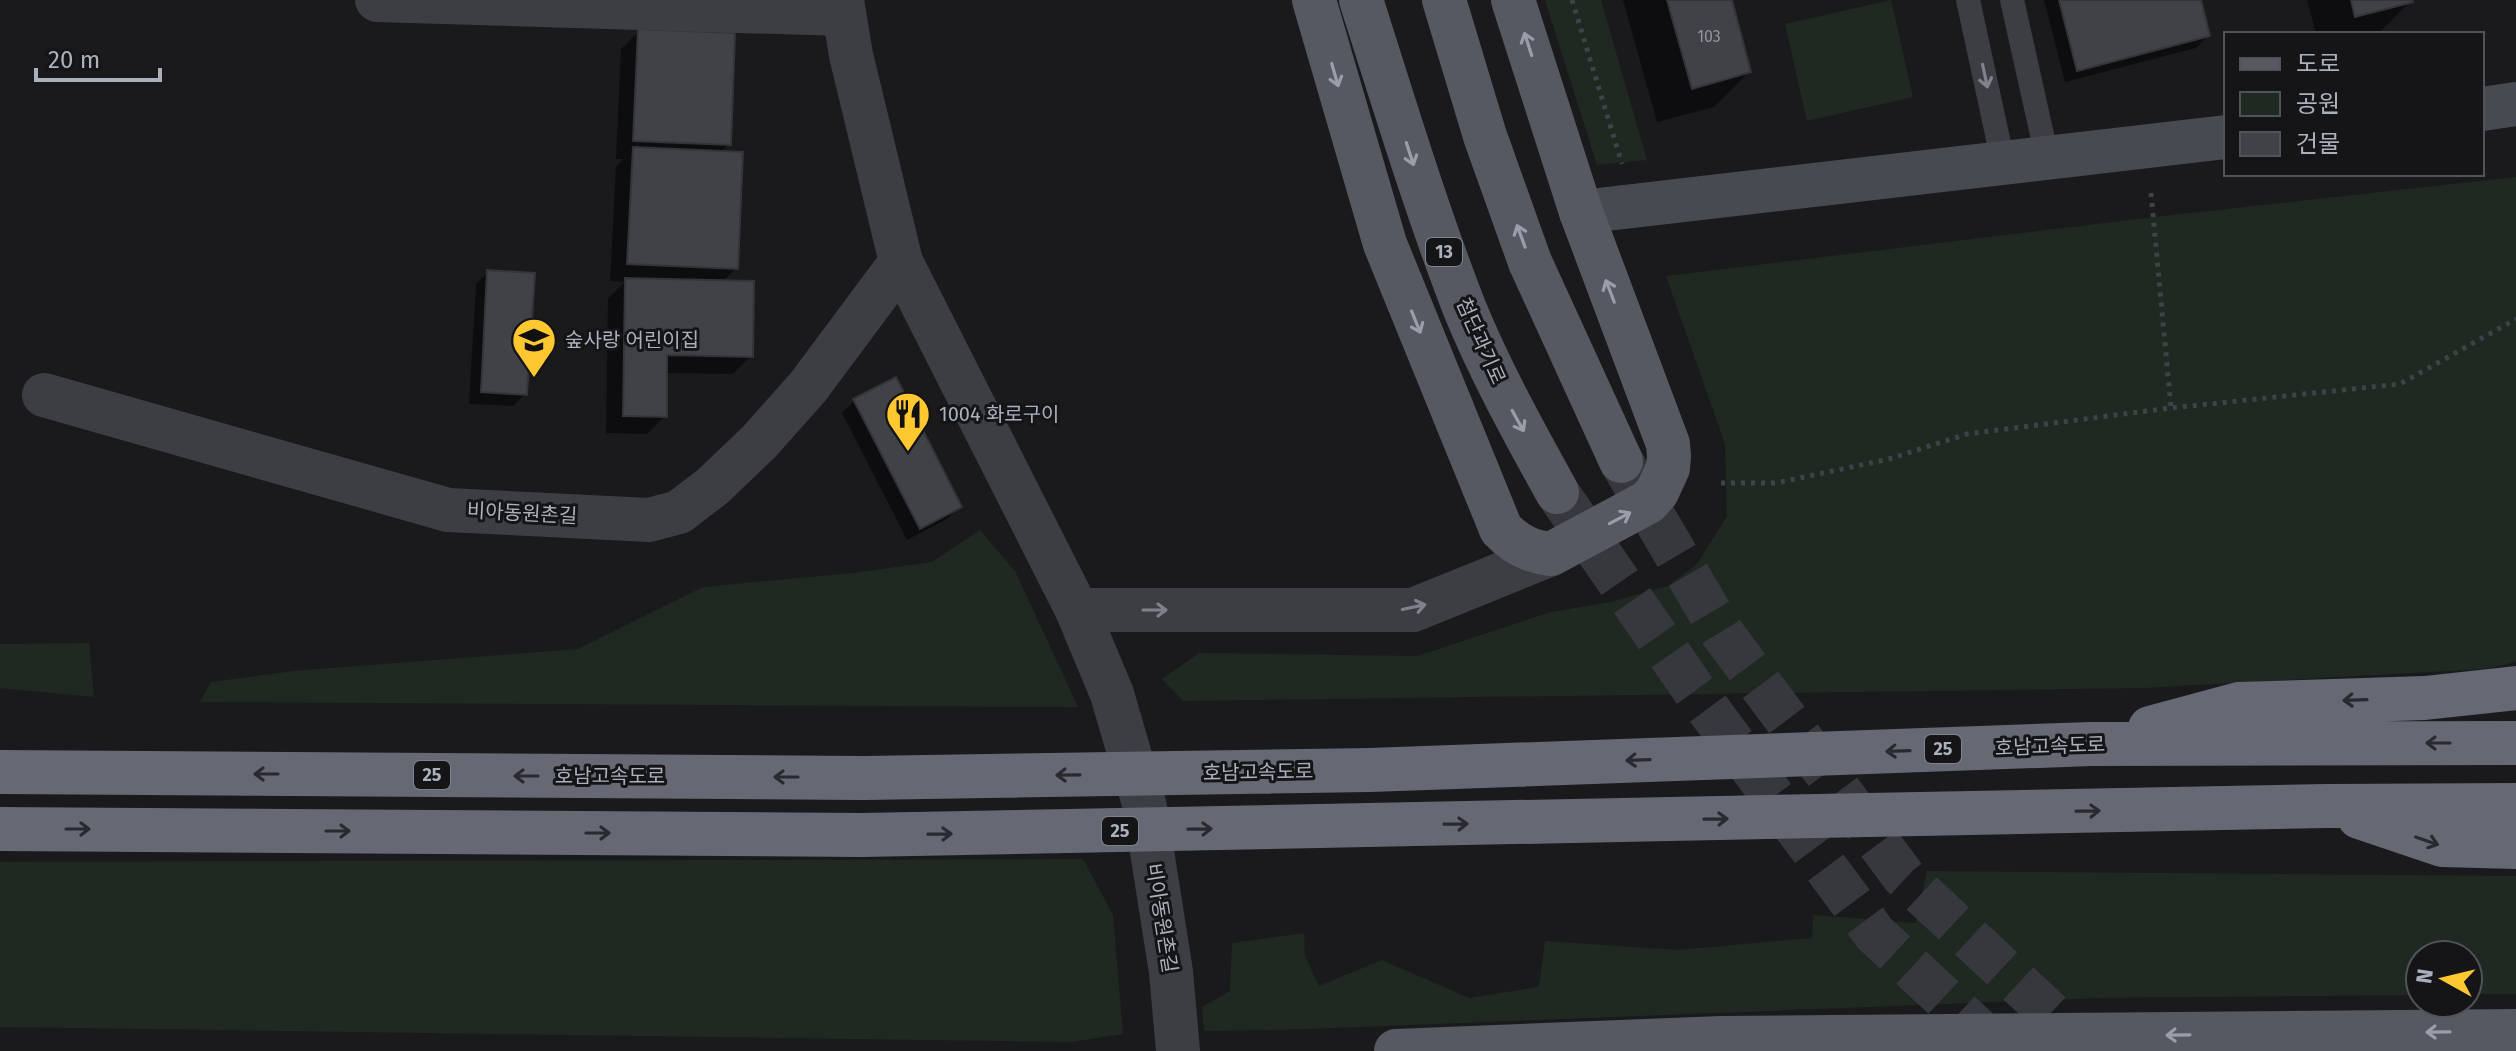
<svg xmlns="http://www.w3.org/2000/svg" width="2516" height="1051" font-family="'Fira Sans','Noto Sans KR',sans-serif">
	<rect width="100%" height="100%" fill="#1a1a1d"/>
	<!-- green -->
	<path fill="#1f2921" d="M1545 0H1601L1647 160 1597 165Z
		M1891 0 1913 97 1807 121 1785 24Z
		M2516 177V662L2485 669 2144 688 1183 701 1162 679 1199 653 1417 656 1551 612 1610 602 1668 586 1697 564 1727 516 1725 444 1666 276 2154 217Z
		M980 530 1015 571 1078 707 200 702 211 682 293 671 578 649 703 587 853 573 932 562Z
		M89 643 94 697 0 688V644Z
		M1083 859 1113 915 1123 1034 1072 1042 0 1027V862Z
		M1927 871 2516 876V994H2468V955H2420V995L2099 998 1281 1030 1204 1031 1202 1007 1230 991 1232 943 1304 933 1305 956 1319 986 1382 960 1469 998 1539 987 1545 941 1678 950 1812 938 1813 915 1916 923Z"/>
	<!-- shadow -->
	<path fill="#0007" d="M1623 0H1730L1749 72 1714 107 1657 122Z
		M2044 0H2199L2208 36 2196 48 2065 82Z
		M2307 0H2410V2L2378 34H2316Z
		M639 31 729 144 719 153 736 268 722 282 751 356 733 374 665 373V416L647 434 606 433 608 298 625 282 610 281 616 166 623 159H616L621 49Z
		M488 272 525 394 513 406 469 404 476 284Z
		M855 400 959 507 947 519 907 540 842 413Z"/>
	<!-- building -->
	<path fill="#414247" stroke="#343439" stroke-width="2" d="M1667 0H1732L1751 72 1692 89Z
		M2059 0H2201L2210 36 2077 71Z
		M2351 0H2412L2413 2 2355 17Z
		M638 29 735 33 731 145 633 141Z
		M633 147 743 152 738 269 627 264Z
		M487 270 535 273 527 395 481 392Z
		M625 278 754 281 753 357 667 355V417L623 416Z
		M896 377 962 507 920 529 853 399Z"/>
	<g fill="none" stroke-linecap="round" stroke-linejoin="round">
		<!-- primary-tunnel -->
		<path stroke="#37383d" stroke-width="44" stroke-dasharray="44 22" stroke-linecap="butt" d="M1621 461 1722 633 1904 877 2091 1051
			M1557 492 1694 690 1875 934 2001 1051"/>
		<!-- path -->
		<path stroke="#404249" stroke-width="5" stroke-dasharray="4 6" stroke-linecap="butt" d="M1572 0 1622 164
			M2151 193 2171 408
			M1721 483H1776L1889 459 1967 434 2171 408 2400 384 2516 319"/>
		<!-- lane -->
		<path stroke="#3d3d44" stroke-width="24" d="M1968 0 2003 162
			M2012 0 2047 157"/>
		<!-- street -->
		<path stroke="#3d3d44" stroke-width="44" d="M377 0 843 14
			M842 0 851 55 901 262 1077 610 1112 694 1145 807 1171 972 1178 1051
			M44 395 448 510 649 520 679 512 713 486 759 442 808 387 901 262
			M1077 610H1413L1551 554"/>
		<!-- secondary -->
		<path stroke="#484a52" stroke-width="44" d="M2482 109 2516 104
			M1581 212 2226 137"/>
		<!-- primary -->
		<path stroke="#565862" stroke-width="44" d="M1314 0 1385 244 1501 529C1515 544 1530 552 1551 554L1648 502 1657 492 1668 468 1669 456 1668 444 1581 212 1513 0
			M1361 0C1394 103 1425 206 1464 307 1490 371 1524 432 1557 492
			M1444 0 1485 136 1530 262 1621 461
			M1396 1051 1721 1038 2516 1031"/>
		<!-- highway -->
		<path stroke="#666974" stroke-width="44" d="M2150 728 2239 704 2425 698 2516 688
			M0 772 864 778 1370 770 2091 744 2516 743
			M2359 817 2442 845 2516 847
			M0 829 862 835 2327 806 2516 805"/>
	</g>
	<!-- one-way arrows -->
	<defs><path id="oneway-shaft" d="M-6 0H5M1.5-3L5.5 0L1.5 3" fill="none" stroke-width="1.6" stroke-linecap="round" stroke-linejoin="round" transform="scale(2)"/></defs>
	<g stroke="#9a9eab">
		<use href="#oneway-shaft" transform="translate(1528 44) rotate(-108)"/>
		<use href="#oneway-shaft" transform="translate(1335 75) rotate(74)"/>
		<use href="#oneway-shaft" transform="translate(1410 154) rotate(72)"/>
		<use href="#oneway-shaft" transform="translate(1521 236) rotate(-110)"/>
		<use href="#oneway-shaft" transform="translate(1610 291) rotate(-111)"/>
		<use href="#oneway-shaft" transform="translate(1416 322) rotate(68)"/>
		<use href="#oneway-shaft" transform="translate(1518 421) rotate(61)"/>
		<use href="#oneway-shaft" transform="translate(1620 518) rotate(-28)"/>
		<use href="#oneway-shaft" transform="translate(2438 1032) rotate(179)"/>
		<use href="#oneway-shaft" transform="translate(2178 1035) rotate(179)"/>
	</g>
	<g stroke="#7f828d">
		<use href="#oneway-shaft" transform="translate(1985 76) rotate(78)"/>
		<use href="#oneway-shaft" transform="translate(1414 607) rotate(-12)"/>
		<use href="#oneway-shaft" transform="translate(1155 610)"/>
	</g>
	<g stroke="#292a2f">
		<use href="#oneway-shaft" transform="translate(2355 700) rotate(178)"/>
		<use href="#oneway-shaft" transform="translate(2438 743) rotate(180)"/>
		<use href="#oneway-shaft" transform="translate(1898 751) rotate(178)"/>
		<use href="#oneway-shaft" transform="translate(1638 760) rotate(178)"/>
		<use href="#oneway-shaft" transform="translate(266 774) rotate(-180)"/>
		<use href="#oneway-shaft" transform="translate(1068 775) rotate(179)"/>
		<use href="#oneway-shaft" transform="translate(526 776) rotate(-180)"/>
		<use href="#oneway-shaft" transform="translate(786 777) rotate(-180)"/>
		<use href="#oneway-shaft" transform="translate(2088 811) rotate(-1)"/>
		<use href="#oneway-shaft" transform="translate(1716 819) rotate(-1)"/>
		<use href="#oneway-shaft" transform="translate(1456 824) rotate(-1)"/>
		<use href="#oneway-shaft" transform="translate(78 829)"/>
		<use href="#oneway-shaft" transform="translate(1200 829) rotate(-1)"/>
		<use href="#oneway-shaft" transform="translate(338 831)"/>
		<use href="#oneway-shaft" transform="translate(598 833)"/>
		<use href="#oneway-shaft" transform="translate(940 834) rotate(-1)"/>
		<use href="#oneway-shaft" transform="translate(2427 841) rotate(19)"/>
	</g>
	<!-- icons -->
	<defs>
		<g id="school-pin" transform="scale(2.3)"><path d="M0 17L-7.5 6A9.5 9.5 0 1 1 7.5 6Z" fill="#ffc730" stroke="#151518"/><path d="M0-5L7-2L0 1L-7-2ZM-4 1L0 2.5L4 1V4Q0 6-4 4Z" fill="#111"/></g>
		<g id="restaurant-pin" transform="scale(2.3)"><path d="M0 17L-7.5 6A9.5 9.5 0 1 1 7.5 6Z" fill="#ffc730" stroke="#151518"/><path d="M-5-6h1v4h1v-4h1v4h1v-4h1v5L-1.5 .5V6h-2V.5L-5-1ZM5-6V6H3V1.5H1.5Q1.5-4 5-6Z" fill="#111"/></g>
	</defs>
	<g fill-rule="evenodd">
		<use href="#school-pin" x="534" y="340"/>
		<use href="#restaurant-pin" x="908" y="414"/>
	</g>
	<g text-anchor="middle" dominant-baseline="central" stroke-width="6" stroke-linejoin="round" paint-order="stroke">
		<!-- number labels -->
		<g font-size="16" fill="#9094a0">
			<text x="1709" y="36">103</text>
		</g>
		<!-- shield labels -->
		<g fill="#151518" stroke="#7e828c" stroke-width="2">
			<rect x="1426" y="238" width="36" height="28" rx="6"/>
			<rect x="1925" y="735" width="36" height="28" rx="6"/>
			<rect x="414" y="761" width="36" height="28" rx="6"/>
			<rect x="1102" y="817" width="36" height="28" rx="6"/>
		</g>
		<g font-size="18" font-weight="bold" fill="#abb0bd">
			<text x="1444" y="252">13</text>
			<text x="1943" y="749">25</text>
			<text x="432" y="775">25</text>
			<text x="1120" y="831">25</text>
		</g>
		<!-- poi labels -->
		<g font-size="20" fill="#abb0bd" stroke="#151518" text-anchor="start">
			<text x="565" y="340">숲사랑 어린이집</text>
			<text x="939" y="414">1004 화로구이</text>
		</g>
		<!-- street labels -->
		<g font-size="20" fill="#abb0bd" stroke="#151518">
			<text transform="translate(1481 341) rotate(66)">첨단과기로</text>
			<text transform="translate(522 513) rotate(3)">비아동원촌길</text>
			<text transform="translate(2050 746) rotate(-2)">호남고속도로</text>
			<text transform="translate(1258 772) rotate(-1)">호남고속도로</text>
			<text x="610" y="776">호남고속도로</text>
			<text transform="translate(1162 918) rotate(81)">비아동원촌길</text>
		</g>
	</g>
	<!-- legend -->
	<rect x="2224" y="32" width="260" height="144" fill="#151518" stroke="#51535a" stroke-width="2"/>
	<rect x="2240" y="58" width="40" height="12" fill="#565862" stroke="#51535a" stroke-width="2"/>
	<text x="2296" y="72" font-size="24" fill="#abb0bd">도로</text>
	<rect x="2240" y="92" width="40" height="24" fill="#1f2921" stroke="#51535a" stroke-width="2"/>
	<text x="2296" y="112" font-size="24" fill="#abb0bd">공원</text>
	<rect x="2240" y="132" width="40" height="24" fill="#414247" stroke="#51535a" stroke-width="2"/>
	<text x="2296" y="152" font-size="24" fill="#abb0bd">건물</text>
	<!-- north arrow -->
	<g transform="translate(2444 979) rotate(278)"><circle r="38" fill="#151518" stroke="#51535a" stroke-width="2"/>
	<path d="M0-6L14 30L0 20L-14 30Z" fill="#ffc730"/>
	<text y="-12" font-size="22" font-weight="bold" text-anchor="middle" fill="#abb0bd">N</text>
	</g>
	<!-- scale -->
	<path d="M36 68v12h124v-12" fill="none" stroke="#abb0bd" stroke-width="4"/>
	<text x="48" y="68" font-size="24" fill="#abb0bd" stroke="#151518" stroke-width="6" paint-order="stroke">20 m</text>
</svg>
